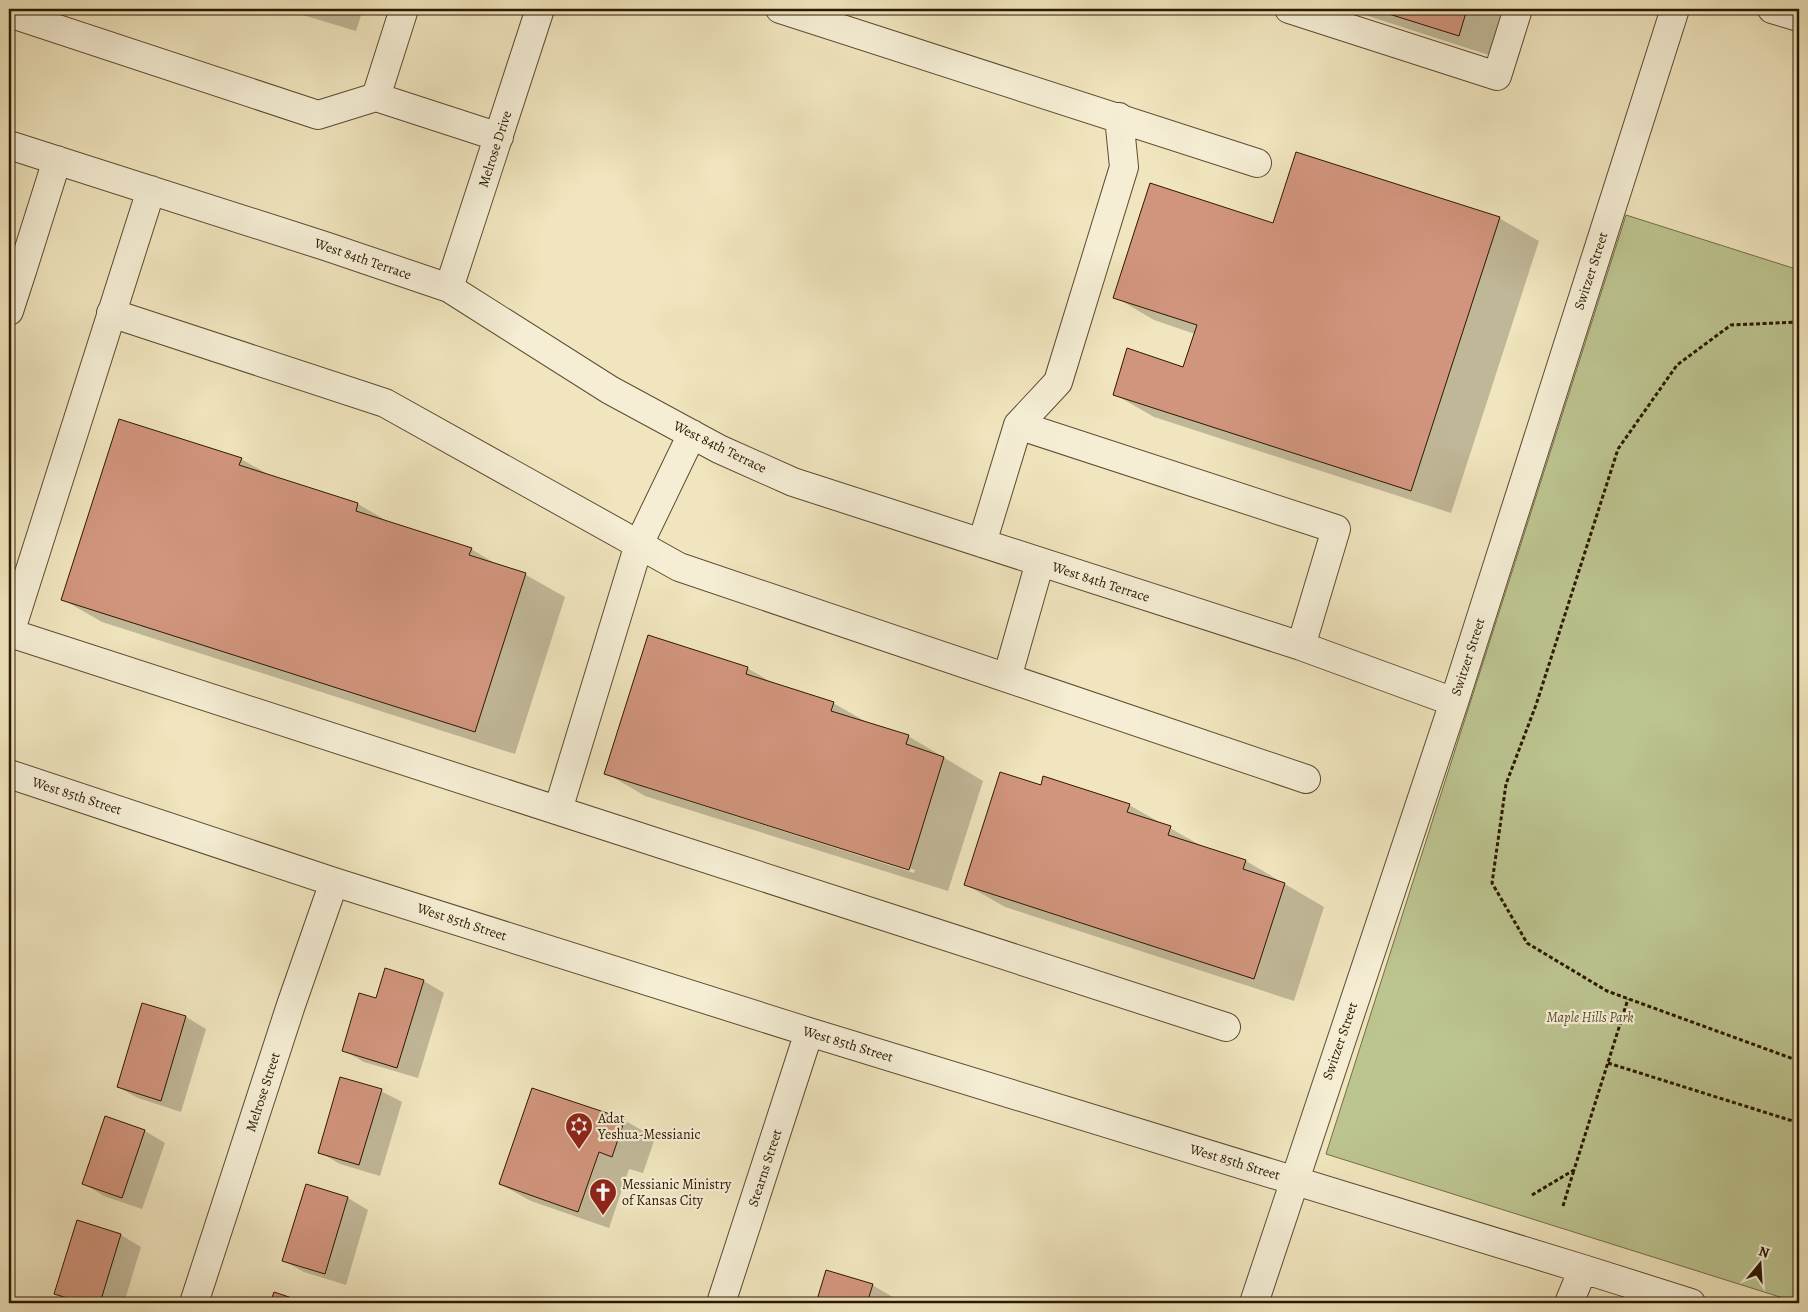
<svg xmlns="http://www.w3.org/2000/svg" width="1808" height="1312" font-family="Alegreya,serif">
	<rect width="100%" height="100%" fill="#f0e5be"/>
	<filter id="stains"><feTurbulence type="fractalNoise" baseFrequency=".004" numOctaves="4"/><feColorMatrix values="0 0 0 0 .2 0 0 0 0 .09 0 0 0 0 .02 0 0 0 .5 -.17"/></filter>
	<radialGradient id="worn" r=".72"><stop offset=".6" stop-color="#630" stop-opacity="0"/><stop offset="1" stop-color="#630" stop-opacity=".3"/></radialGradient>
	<!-- green -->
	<path fill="#bcc490" stroke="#746e48" d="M1626 215 1799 270V1303L1326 1154Z"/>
	<!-- shadow -->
	<path fill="#0003" fill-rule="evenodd" d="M283 9H363L356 31Z
		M1351 9H1514L1498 58 1359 13Z
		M1499 218 1539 241 1451 513 1154 417 1114 394 1184 368 1195 334 1154 320 1115 297Z
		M241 459 273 477 358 504 392 524 471 549 501 567 526 575 565 597 515 754 102 622 62 599Z
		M747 668 778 686 833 703 870 724 908 736 983 781 948 891 645 796 606 773ZM647 786 915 870 914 873 647 788Z
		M1041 786 1129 805 1207 849 1246 861 1324 907 1294 1001 1005 907 965 884Z
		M424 981 444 993 418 1078 364 1062 343 1050Z
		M143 1004 186 1017 206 1029 181 1112 138 1098 118 1087Z
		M381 1091 402 1102 380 1176 340 1164 319 1152Z
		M106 1118 145 1131 165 1143 142 1209 104 1196 84 1184Z
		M624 1120 655 1138 643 1173 629 1169 609 1228 531 1201 500 1184Z
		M348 1198 368 1210 346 1285 304 1272 284 1261Z
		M77 1222 121 1235 141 1247 124 1303H73L55 1293Z
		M827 1272 872 1285 893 1297 891 1303H817Z"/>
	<!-- building -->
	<path fill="#d1957d" stroke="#2d1800" d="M1373 9H1467L1459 36Z
		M1296 152 1500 217 1411 491 1113 395 1127 348 1183 367 1197 325 1113 298 1150 183 1273 223Z
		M119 419 242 458 239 465 358 503 356 511 472 548 469 555 526 573 475 732 61 600Z
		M648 635 748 667 746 674 834 702 831 711 909 735 906 744 944 757 909 870 604 774Z
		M1000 772 1041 785 1043 776 1130 804 1127 812 1171 826 1168 835 1246 860 1243 869 1285 883 1254 979 964 885Z
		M385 968 424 980 397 1068 342 1051 359 993 376 998Z
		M142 1003 186 1016 161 1101 117 1087Z
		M340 1077 382 1089 359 1165 318 1153Z
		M532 1088 625 1119 612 1157 599 1152 578 1212 499 1184Z
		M105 1116 145 1130 122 1198 82 1184Z
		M306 1184 348 1197 325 1274 282 1261Z
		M77 1220 121 1234 100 1303H84L54 1294Z
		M826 1270 873 1284 867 1303H816Z
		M274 1292 307 1303H270Z"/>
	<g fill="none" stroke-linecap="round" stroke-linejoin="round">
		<!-- minor casing -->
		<g stroke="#5e4b30" stroke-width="30">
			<path id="minor" d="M404 9 376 97 499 137
				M780 9 1257 163
				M1289 9 1497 76 1518 9
				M1772 9 1799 17
				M9 13 318 115 376 97
				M9 145 325 246 449 288 610 390 719 449 793 482 1301 646 1454 702
				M151 190 10 633 1226 1027
				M9 266 22 271 9 311
				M22 271 57 160
				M449 288 540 9
				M111 313 385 403 679 567 1306 779
				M1018 425 1336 529 1301 646
				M982 543 1018 425 1058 382 1124 167 1119 117
				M1007 678 1040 562
				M9 774 334 882 809 1032 1583 1269 1691 1303
				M558 810 639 544 692 434
				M194 1303 291 1005 334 882
				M721 1303 809 1032
				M1254 1303 1454 702 1675 9
				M1569 1303 1583 1269"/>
		</g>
		<!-- path -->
		<path stroke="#2d1800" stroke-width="3" stroke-dasharray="4 2.5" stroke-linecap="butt" d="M1799 322 1731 325 1677 365 1618 449 1536 705 1506 784 1492 883 1527 943 1607 991 1799 1061
			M1608 1063 1799 1123
			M1532 1195 1574 1170 1628 999
			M1563 1206 1574 1170"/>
		<!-- minor -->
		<use href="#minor" stroke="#f5eed5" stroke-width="28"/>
	</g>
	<!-- icons -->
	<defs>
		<g id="synagogue-pin" transform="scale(1.4375)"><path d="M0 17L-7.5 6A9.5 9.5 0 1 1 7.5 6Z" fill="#8f2418" stroke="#f5eed5"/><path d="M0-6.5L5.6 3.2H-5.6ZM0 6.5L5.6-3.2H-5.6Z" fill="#fff"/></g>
		<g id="church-pin" transform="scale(1.4375)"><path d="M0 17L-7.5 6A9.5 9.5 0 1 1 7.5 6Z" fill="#8f2418" stroke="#f5eed5"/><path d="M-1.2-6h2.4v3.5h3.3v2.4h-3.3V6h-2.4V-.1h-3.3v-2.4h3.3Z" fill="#fff"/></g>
	</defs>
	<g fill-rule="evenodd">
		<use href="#synagogue-pin" x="579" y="1126"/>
		<use href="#church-pin" x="603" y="1192"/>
	</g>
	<g text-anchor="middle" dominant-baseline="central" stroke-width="4.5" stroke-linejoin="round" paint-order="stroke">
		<!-- street labels -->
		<g font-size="14" fill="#2d1800" stroke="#f5eed5">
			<text transform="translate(495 149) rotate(-72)">Melrose Drive</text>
			<text transform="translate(363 259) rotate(19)">West 84th Terrace</text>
			<text transform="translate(1591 271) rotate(-72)">Switzer Street</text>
			<text transform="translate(720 447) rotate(26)">West 84th Terrace</text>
			<text transform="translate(1101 582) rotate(18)">West 84th Terrace</text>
			<text transform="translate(1468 657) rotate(-72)">Switzer Street</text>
			<text transform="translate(77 796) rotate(18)">West 85th Street</text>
			<text transform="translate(462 922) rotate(18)">West 85th Street</text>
			<text transform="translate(1340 1041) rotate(-71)">Switzer Street</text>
			<text transform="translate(848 1044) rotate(17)">West 85th Street</text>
			<text transform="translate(263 1092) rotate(-72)">Melrose Street</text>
			<text transform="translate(1235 1162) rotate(17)">West 85th Street</text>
			<text transform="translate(765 1168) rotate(-72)">Stearns Street</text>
		</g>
		<!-- park labels -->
		<g font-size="14" font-style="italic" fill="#584c2b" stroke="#f5eed5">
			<text x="1590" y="1017">Maple Hills Park</text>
		</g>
		<!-- poi labels -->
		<g font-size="14" fill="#2d1800" stroke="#f5eed5" text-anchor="start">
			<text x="598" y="1118">Adat<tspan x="598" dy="16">Yeshua-Messianic</tspan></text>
			<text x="622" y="1184">Messianic Ministry<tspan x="622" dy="16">of Kansas City</tspan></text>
		</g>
	</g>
	<!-- margin -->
	<rect width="1808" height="1312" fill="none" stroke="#f0e5be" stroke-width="30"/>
	<rect x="10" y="10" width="1788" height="1292" fill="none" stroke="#2d1800" stroke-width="2.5"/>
	<rect x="15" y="15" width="1778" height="1282" fill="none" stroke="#2d1800"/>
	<!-- north arrow -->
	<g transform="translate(1760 1264) rotate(18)" stroke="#f5eed5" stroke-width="4" paint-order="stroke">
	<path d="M0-4L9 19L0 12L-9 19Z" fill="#2d1800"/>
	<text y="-8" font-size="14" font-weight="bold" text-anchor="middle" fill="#2d1800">N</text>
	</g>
	<rect width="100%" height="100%" filter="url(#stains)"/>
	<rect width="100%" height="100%" fill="url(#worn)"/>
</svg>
